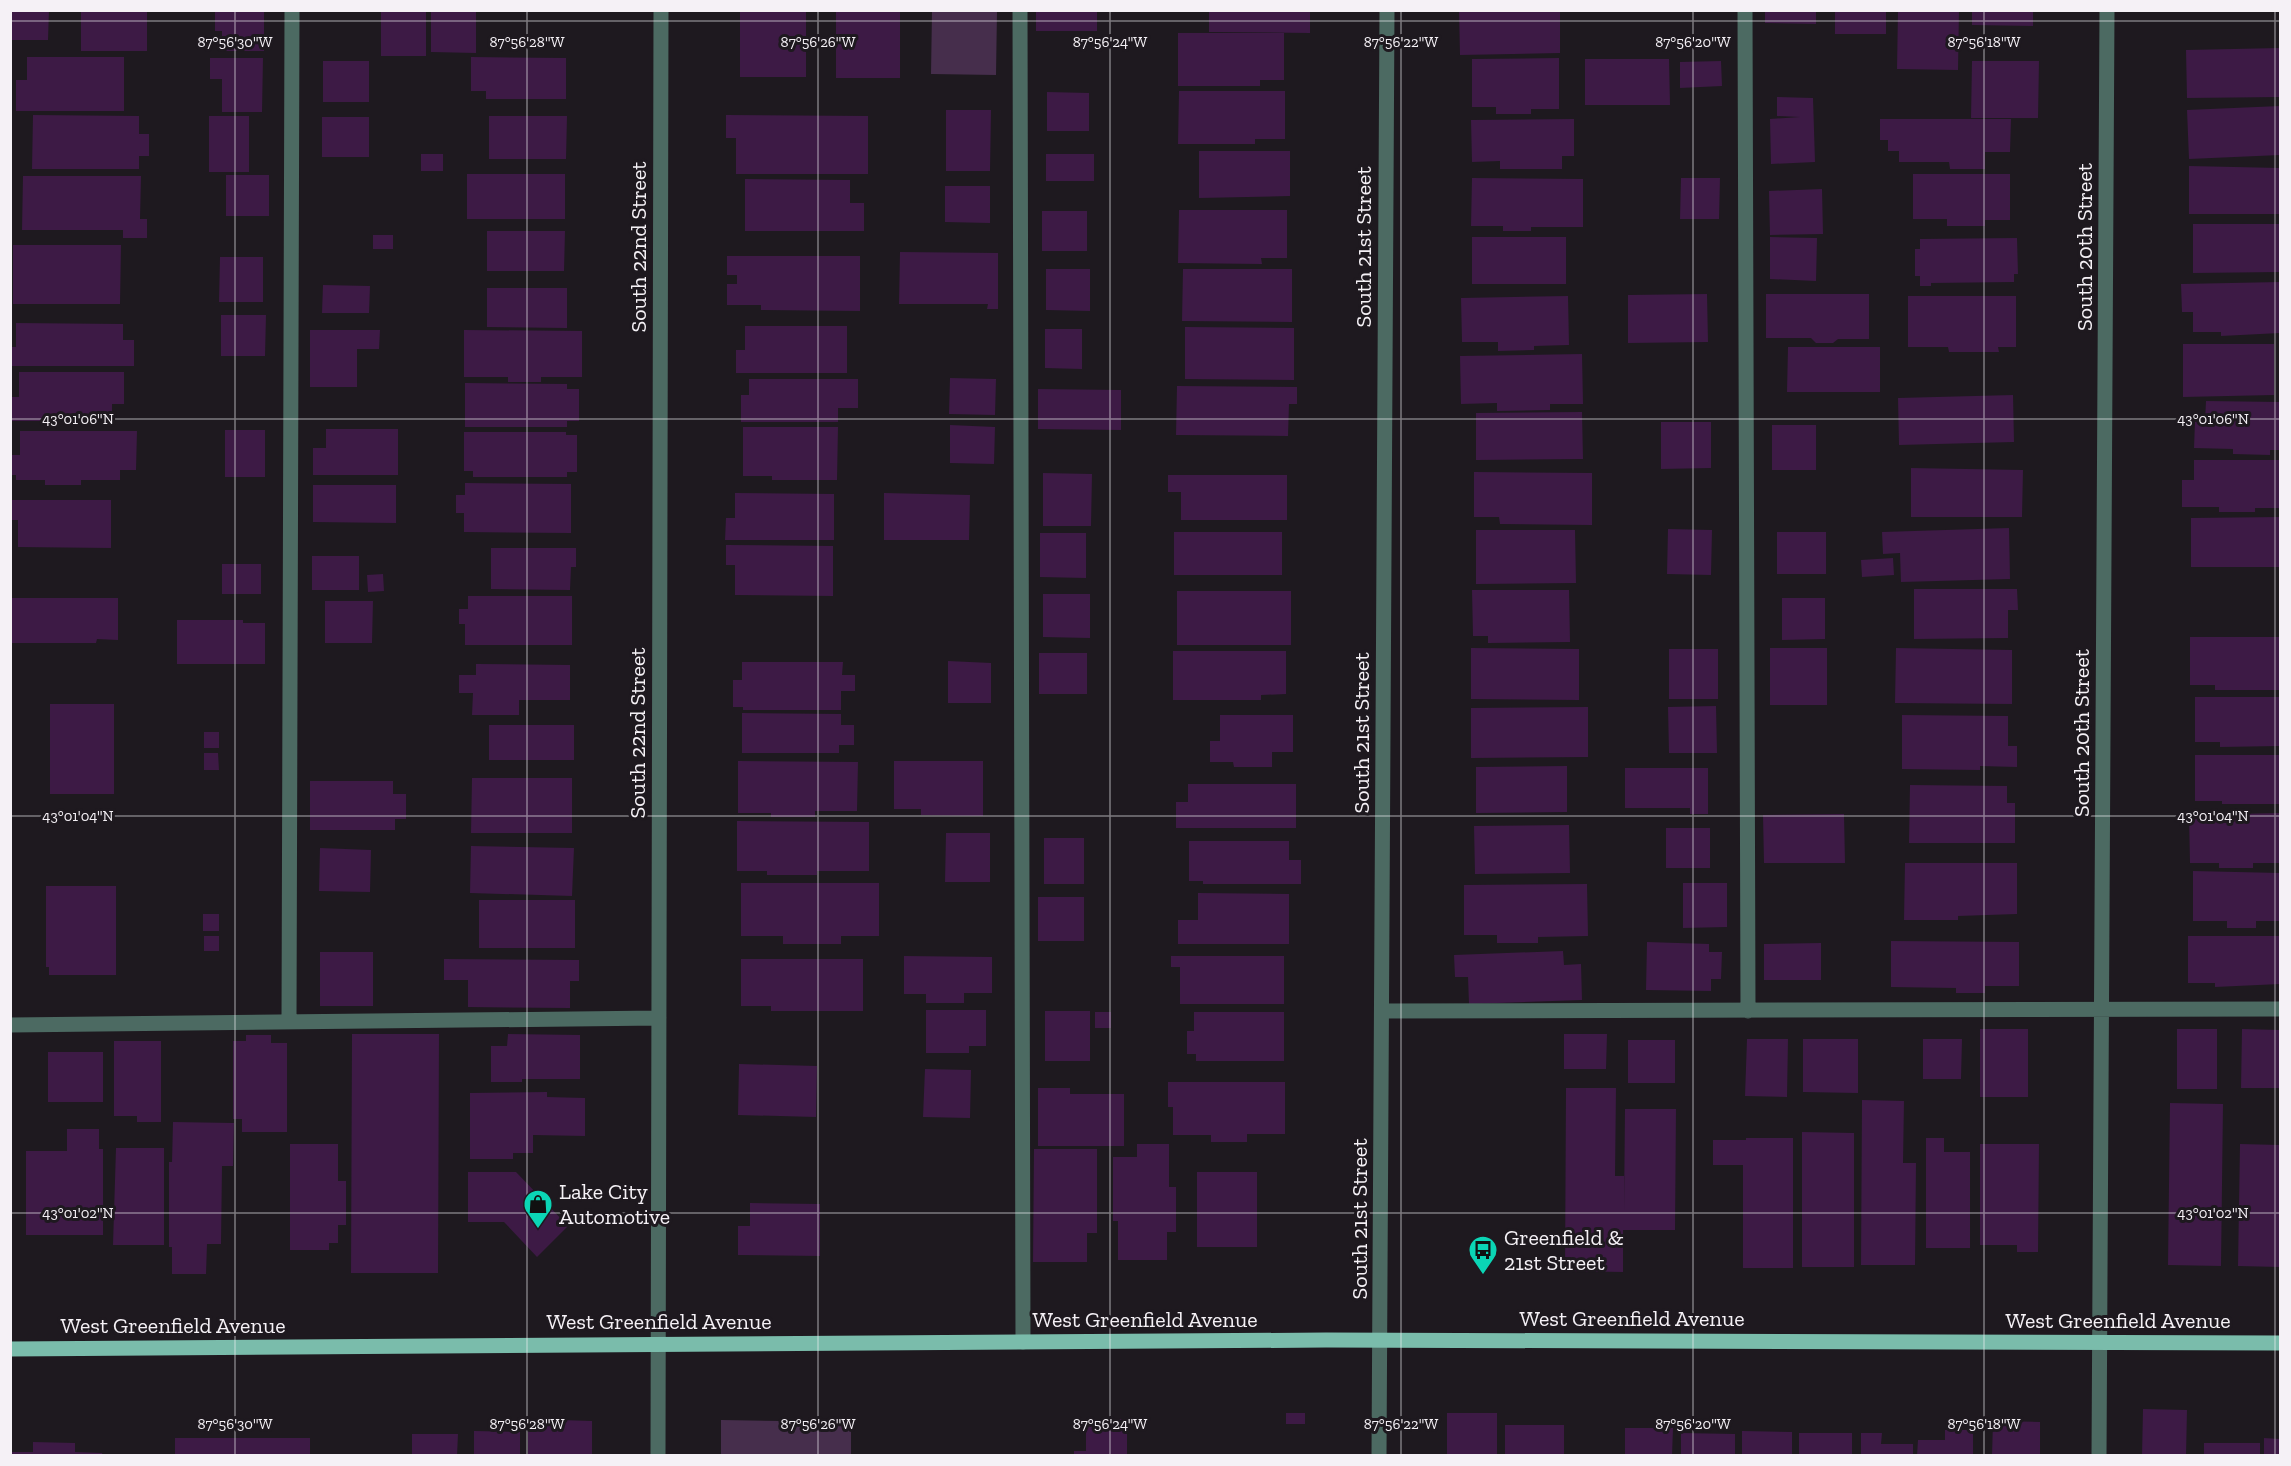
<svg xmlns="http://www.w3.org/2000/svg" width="2291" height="1466" font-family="'Zilla Slab',serif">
	<rect width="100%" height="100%" fill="#1e191f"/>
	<!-- green -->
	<path fill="#462e4c" d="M932 11H997L996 75 931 74Z
		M721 1420 851 1422V1455H721Z"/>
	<!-- building -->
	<path fill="#3d1a45" d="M10 10H49L48 40H10Z
		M81 10H147V51H81Z
		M215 10H264V51H222V31H215Z
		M381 10H426V56H381Z
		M740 10H806V77H740Z
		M836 10H900V78H836Z
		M1036 10H1097V31H1036Z
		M1209 10H1310V33L1209 32Z
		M1459 10H1560V53L1460 55Z
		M1765 10H1816V24L1765 23Z
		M1835 10H1886V34H1835Z
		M1898 10H1959L1958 70 1897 69Z
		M1972 10H2033V26L1972 25Z
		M431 11H476V53L431 52Z
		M1178 33H1284V80H1260V86H1178Z
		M2280 48V97L2187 98 2186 50Z
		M27 57H124V111H16V80H27Z
		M471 57 566 58V99H486V91H471Z
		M210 58H263L262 112H222V79H210Z
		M1559 58V109H1531V114H1496V107H1472V59Z
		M1585 59H1669L1670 105H1585Z
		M323 61H369V102H323Z
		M1721 61 1722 86 1680 88V62Z
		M1972 61H2039L2038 118H1971Z
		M1179 91H1285V139H1255V144H1178Z
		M1047 92 1089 93V131H1047Z
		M1777 97 1813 98 1815 162 1771 164 1770 119 1800 117 1777 116Z
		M2280 106V155L2189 159 2187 110Z
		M946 110H991L990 171H946Z
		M33 115 139 116V134H149V156H139V169H32Z
		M726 115 868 116V174H736V138H726Z
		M209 116H249V172H209Z
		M489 116H567L566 159H489Z
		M322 117H369V157H322Z
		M1574 119V156H1562V169H1500V161L1472 162 1471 120Z
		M1880 119H2011L2010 152H1985V169H1950L1949 162H1899V151H1888V140H1880Z
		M1199 151H1290V196L1199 198Z
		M421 154H443V171H421Z
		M1046 154H1094V181H1046Z
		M2189 166 2280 168V214H2189Z
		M467 174H565V219H467Z
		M1913 174H2010V220H1985V226H1947V219H1913Z
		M226 175H269V216H226Z
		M23 176H141L140 219H147V238H123V230H22Z
		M1472 178 1583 179V227H1531V231H1503V226H1471Z
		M1681 178H1720L1719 219H1680Z
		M745 179 850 180V203H864V231H745Z
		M945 186H990V223L945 222Z
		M1822 189 1823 234 1770 235 1769 191Z
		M1179 210H1287V258H1261L1262 264 1178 263Z
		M1042 211H1087V251H1042Z
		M2193 224H2280V272L2193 273Z
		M487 231H565L564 271H487Z
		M373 235H393V249H373Z
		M1472 237H1566V284H1472Z
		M1770 237 1817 238 1816 281 1770 279Z
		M2017 238 2018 274H2014V282L1931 283V286H1920V276H1915V249H1920V239Z
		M13 245H121L120 304H13Z
		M900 252 998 253V309H987L988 304H899Z
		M727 256H860V311L761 310V305H727V284H737V275H727Z
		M220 257H263V302H219Z
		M1046 269H1090V311L1046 310Z
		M1183 269H1292V322L1182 321Z
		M2280 282V333L2221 336V332H2193V312H2182L2181 284Z
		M323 285 370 286 369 313H322Z
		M487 288H567V328L487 327Z
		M1707 294 1708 342 1628 343V295Z
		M1766 294H1869V339H1838L1833 343H1816L1811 338H1766Z
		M1568 296 1569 345 1534 346V350L1498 351V342H1462L1461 298Z
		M1908 296H2016V347H1998L1999 352H1949L1948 347H1908Z
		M221 315H266L265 356H221Z
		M16 323 123 324V340H134V366H10V347H16Z
		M745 326H847V373H736V350H745Z
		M1185 327 1294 328V380L1185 379Z
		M1045 329H1082V369L1045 368Z
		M310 330H380L379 349H357V387H310Z
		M464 330 582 331V377H541V382H508V377H464Z
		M2183 344H2274V395L2183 397Z
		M1788 347H1880V392H1787Z
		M1582 354 1583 404H1550V410L1497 411V403L1461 404 1460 356Z
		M19 372H124V404H112V421H10V397H19Z
		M950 378 996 379 995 415 949 414Z
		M749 379H858V408H838V422H741V395H749Z
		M465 383 567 384V389H579V421H567V427H465Z
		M1177 386 1297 387V404H1289L1288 436 1176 435Z
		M1038 389 1121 390V430L1038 429Z
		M2013 395 2014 442 1899 445 1898 398Z
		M2206 401 2280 402V450H2270V455L2233 454V449L2194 448 2195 421H2205Z
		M1582 412 1583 459 1476 460V413Z
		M1661 422H1711V468L1661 469Z
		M950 425 995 427 994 464 950 463Z
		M1772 425H1816V470H1772Z
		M743 427H838L837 480H772V476H743Z
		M326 429H398V475H313V448H326Z
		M225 430H265V477H225Z
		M20 431H137L136 470H120V480H81V485H45V480H16V475H10V455H20Z
		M464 432H566V435H577V472H567V477H473V471H464Z
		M2194 460H2280V508H2255V512H2219V507H2182V480H2194Z
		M1911 468 2023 470 2022 517H1911Z
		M1474 472 1592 473V525L1500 524 1499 517H1474Z
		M1043 473 1092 474 1091 526H1043Z
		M1168 475H1287V520H1181V492H1168Z
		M465 483 571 484V533L464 532V513H456V495H465Z
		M313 485H396V523L313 522Z
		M735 493 834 494V540H725L726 518H735Z
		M884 493 970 495 969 540H884Z
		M10 500H111V548L18 547V520H10Z
		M2280 517V567H2191V518Z
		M2009 528 2010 579 1901 582 1900 553 1883 554 1882 532Z
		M1668 529 1712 530 1711 575 1667 574Z
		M1476 530H1575L1576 583 1476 584Z
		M1174 532H1282V575H1174Z
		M1777 532H1826V574H1777Z
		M1040 533H1086V578L1040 577Z
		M726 545 833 546V596L735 595V565H726Z
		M491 548H576V567H571L570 590 491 589Z
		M312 556H359V590H312Z
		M1893 558 1894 575 1862 577 1861 560Z
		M222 564H261V594H222Z
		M383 574 384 591 368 592 367 575Z
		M1914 589H2017L2018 610H2008V638L1914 639Z
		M1472 590H1569L1570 642 1488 643V636H1473Z
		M1177 591H1291V645H1177Z
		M1043 594H1090V638L1043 637Z
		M468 596H572V645H465V624H459V609H468Z
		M10 598H118V640L97 639 96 643H12Z
		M1782 598H1825V639L1782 640Z
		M325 601H373L372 643H325Z
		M177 620H243V623H265V664H177Z
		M2190 637H2280V690H2215V685H2190Z
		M1471 648 1579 649V700L1471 699Z
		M1770 648H1827V705H1770Z
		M1896 648 2012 650V704L1895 703Z
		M1669 649H1718V699H1669Z
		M1173 651H1286V694L1261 695V700H1173Z
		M1039 653H1087V694H1039Z
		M948 661 991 663V703H948Z
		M742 662H843L842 675H855V691H841V710H743V707H733V680H742Z
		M476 664 570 665V700H519V715H472L473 693H459V675H476Z
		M2195 697H2280V746L2220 747V742H2195Z
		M50 704H114V794H50Z
		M1716 706 1717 753H1669L1668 707Z
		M1588 707V757L1471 758V708Z
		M742 713 841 714V725H854V745H839V753H742Z
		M1220 715H1293V752H1272V767H1234L1233 762H1210V741H1220Z
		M1902 715 2008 716V746H2017V767L1980 766V770L1902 769Z
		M489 725H574V760H489Z
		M204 732H219V748H204Z
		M204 753H218L219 770H204Z
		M2195 755H2280V804H2222V801H2195Z
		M738 761 858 762 857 811H815V817H771V813H738Z
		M894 761H983V816L921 815V809H894Z
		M1567 766V812L1476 813V767Z
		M1625 768H1708V814H1690V808H1625Z
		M472 778H572V833H471Z
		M310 781H393V794H406V819H395V830H310Z
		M1188 784H1296V828H1176V802H1188Z
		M1910 785 2007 786V803H2015V843H1909Z
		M2280 813V863H2253V868H2219V863H2190L2189 815Z
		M1844 814 1845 863H1764L1763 815Z
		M737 821 869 822V871H817V875H767V871H737Z
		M1569 825 1570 873 1475 874 1474 826Z
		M1666 828H1710V868H1666Z
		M946 833H990V882H945Z
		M1044 838H1084V884H1044Z
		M1189 841H1289V860H1301V884H1203V881H1189Z
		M471 846 574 848 572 896 470 893Z
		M320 848 371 850 370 892 319 891Z
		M1905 863H2017V914L1958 916V920H1904Z
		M2193 871 2280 873V921H2256V928H2227V921H2193Z
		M741 883H879V936H841V944H783V936H741Z
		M1683 883H1727V927L1683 928Z
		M1587 884 1588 936 1538 937V943H1497V935H1464V885Z
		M46 886H116V975H49V967H46Z
		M1198 893 1289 894V944H1178V920H1198Z
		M1038 897H1084V941H1038Z
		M479 900H575V948H479Z
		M203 914H219V931H203Z
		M204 936H219V951H204Z
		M2188 936H2280V984L2215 987V983H2188Z
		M1891 941 2019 942V986H1985V993H1956V988L1891 987Z
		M1647 942 1709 944V952H1722L1721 979H1711V991L1646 990Z
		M1821 943V980H1764V944Z
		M1563 951 1564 965 1581 964 1582 1000 1469 1004 1468 977H1455L1454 955Z
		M320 952H373V1006H320Z
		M904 956 992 957V993H964V1003H926V994H904Z
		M1171 956H1284V1004H1180V967H1171Z
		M444 959 579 960V981H570V1008L468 1007V980H444Z
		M741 959H863V1011H771V1006H741Z
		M926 1010H986V1046H969V1053H926Z
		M1045 1011H1090V1061H1045Z
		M1095 1012H1111V1028H1095Z
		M1194 1012H1284V1061H1196V1054H1187V1031H1194Z
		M1980 1029H2028V1097H1980Z
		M2177 1029H2217V1089H2177Z
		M2242 1029 2280 1030V1088H2241Z
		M352 1034H439L438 1273H351Z
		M508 1034 580 1035V1079H522V1082H491V1046H507Z
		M1564 1034H1607L1606 1069H1564Z
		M246 1035H271V1043H287V1132H242V1119H233V1041H246Z
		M1747 1039H1788L1787 1097 1745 1096Z
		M1803 1039H1858V1093L1803 1092Z
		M1923 1039H1962L1961 1079H1923Z
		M1628 1040H1675V1083H1628Z
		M114 1041H161V1122H137V1116H114Z
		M48 1052H103V1102H48Z
		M739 1064 817 1066 816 1117 738 1115Z
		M925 1069 971 1070 970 1118 923 1117Z
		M1168 1082H1285V1134H1247V1142H1211V1135H1173V1107H1168Z
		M1038 1088H1070V1094H1124V1146H1038Z
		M1566 1088H1616L1615 1176H1624V1210L1625 1109H1676L1675 1230H1623V1272L1565 1271Z
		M547 1092V1097L585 1098V1136L533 1135V1153H513V1159H470V1093Z
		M1862 1100 1904 1101 1903 1163H1916L1915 1265H1861Z
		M2170 1103 2223 1104 2221 1266 2168 1265Z
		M173 1122 234 1123 233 1166H222L221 1244H207L206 1274H172V1247H169V1162H172Z
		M67 1129H99V1149H103V1235H26V1151H67Z
		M1802 1132 1854 1133V1267H1802Z
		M1746 1138H1793V1268H1743V1165H1713V1140H1746Z
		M1926 1138H1944V1152H1970V1248H1926Z
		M290 1144H338V1181H346V1225H338V1243H329V1250H290Z
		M1137 1144H1169V1187H1176V1232H1167V1260H1118V1221H1113V1157H1137Z
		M1980 1144H2039L2038 1252H2017V1245H1980Z
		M2240 1144 2280 1145V1267L2238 1266Z
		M116 1148H164V1245H113Z
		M1034 1149H1097V1233H1087V1262H1033Z
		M468 1172H516L568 1226 537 1257 504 1222H468Z
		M1197 1172H1257V1247H1197Z
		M750 1203 820 1204V1256L738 1255V1226H750Z
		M2143 1409 2187 1410 2186 1456H2142Z
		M1286 1413H1305V1424H1286Z
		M1447 1413H1497V1456H1447Z
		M528 1419 592 1421V1456H528Z
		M1086 1419H1127V1456H1074V1451H1086Z
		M1993 1421 2040 1422V1456H1992Z
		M1505 1425H1564V1456H1505Z
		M1625 1428H1673L1672 1456H1625Z
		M1945 1430H1973V1456H1917L1918 1440H1945Z
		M474 1431 520 1432V1456H474Z
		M1742 1431 1792 1432V1456H1742Z
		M1681 1433 1735 1434V1456H1681Z
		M1799 1433H1852V1456H1799Z
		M1861 1433H1882L1881 1444H1913V1456H1861Z
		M412 1434H458L457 1456H412Z
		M175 1438H310V1456H175Z
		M2264 1438 2280 1439V1456H2264Z
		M33 1442 75 1443V1452L102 1453 103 1456H10L12 1452H33Z
		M2204 1443H2260V1456H2204Z"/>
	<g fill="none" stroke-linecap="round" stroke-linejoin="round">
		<!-- minor -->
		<path stroke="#4c6a62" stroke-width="15" d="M1020 10 1023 1342
			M1745 10 1748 1011
			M1382 1011 2280 1009
			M289 1022 292 10
			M10 1025 659 1018
			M658 1456 661 10
			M1379 1456 1387 10
			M2099 1456 2107 10"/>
		<!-- major -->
		<path stroke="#7abcab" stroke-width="15" d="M10 1349 1326 1340 2280 1343"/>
	</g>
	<!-- ticks -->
	<path fill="none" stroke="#f5f1f6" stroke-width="1.5" stroke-opacity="0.45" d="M235 10V1456M527 10V1456M818 10V1456M1110 10V1456M1401 10V1456M1693 10V1456M1984 10V1456M2275 10V1456M10 21H2280M10 419H2280M10 816H2280M10 1213H2280"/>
	<!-- icons -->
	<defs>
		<g id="shop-pin" transform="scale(1.5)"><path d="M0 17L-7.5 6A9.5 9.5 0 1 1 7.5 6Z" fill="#0bd5b5" stroke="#1e191f"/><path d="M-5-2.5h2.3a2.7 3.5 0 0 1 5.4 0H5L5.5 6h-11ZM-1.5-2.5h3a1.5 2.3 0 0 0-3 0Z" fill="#111"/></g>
		<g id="bus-pin" transform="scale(1.5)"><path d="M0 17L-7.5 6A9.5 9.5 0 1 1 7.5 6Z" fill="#0bd5b5" stroke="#1e191f"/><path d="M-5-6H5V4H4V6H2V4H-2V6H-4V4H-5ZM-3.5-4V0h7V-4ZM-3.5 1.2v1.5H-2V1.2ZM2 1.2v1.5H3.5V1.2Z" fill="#111"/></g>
	</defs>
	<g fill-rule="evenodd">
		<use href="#shop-pin" x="538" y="1204"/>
		<use href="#bus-pin" x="1483" y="1250"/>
	</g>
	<g text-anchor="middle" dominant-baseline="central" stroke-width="6" stroke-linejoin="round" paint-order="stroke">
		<!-- street labels -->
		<g font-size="22" fill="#f5f1f6" stroke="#1e191f">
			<text transform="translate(638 247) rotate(-90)">South 22nd Street</text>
			<text transform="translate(1363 247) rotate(-90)">South 21st Street</text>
			<text transform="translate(2084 247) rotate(-90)">South 20th Street</text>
			<text transform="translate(637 733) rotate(-90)">South 22nd Street</text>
			<text transform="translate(1361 733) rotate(-90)">South 21st Street</text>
			<text transform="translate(2081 733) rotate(-90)">South 20th Street</text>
			<text transform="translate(1359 1219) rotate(-90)">South 21st Street</text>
			<text x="1632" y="1318">West Greenfield Avenue</text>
			<text x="1145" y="1319">West Greenfield Avenue</text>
			<text x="2118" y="1320">West Greenfield Avenue</text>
			<text x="659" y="1321">West Greenfield Avenue</text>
			<text x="173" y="1325">West Greenfield Avenue</text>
		</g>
		<!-- poi labels -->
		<g font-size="22" fill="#f5f1f6" stroke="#1e191f" text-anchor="start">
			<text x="559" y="1191">Lake City<tspan x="559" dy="25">Automotive</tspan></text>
			<text x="1504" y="1237">Greenfield &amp;<tspan x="1504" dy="25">21st Street</tspan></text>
		</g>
	</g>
	<g font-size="15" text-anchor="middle" fill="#f5f1f6" stroke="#1e191f" stroke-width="6" stroke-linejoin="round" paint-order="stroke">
		<text x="235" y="47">87°56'30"W</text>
		<text x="527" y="47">87°56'28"W</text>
		<text x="818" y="47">87°56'26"W</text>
		<text x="1110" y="47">87°56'24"W</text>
		<text x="1401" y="47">87°56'22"W</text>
		<text x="1693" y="47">87°56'20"W</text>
		<text x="1984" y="47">87°56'18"W</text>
		<text x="78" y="424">43°01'06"N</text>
		<text x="2213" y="424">43°01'06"N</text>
		<text x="78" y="821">43°01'04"N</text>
		<text x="2213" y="821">43°01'04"N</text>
		<text x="78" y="1218">43°01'02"N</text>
		<text x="2213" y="1218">43°01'02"N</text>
		<text x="235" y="1429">87°56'30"W</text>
		<text x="527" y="1429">87°56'28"W</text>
		<text x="818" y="1429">87°56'26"W</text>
		<text x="1110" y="1429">87°56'24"W</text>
		<text x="1401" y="1429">87°56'22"W</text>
		<text x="1693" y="1429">87°56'20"W</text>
		<text x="1984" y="1429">87°56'18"W</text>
	</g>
	<!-- border -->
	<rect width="2291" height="1466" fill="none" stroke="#f5f1f6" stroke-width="24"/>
</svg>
